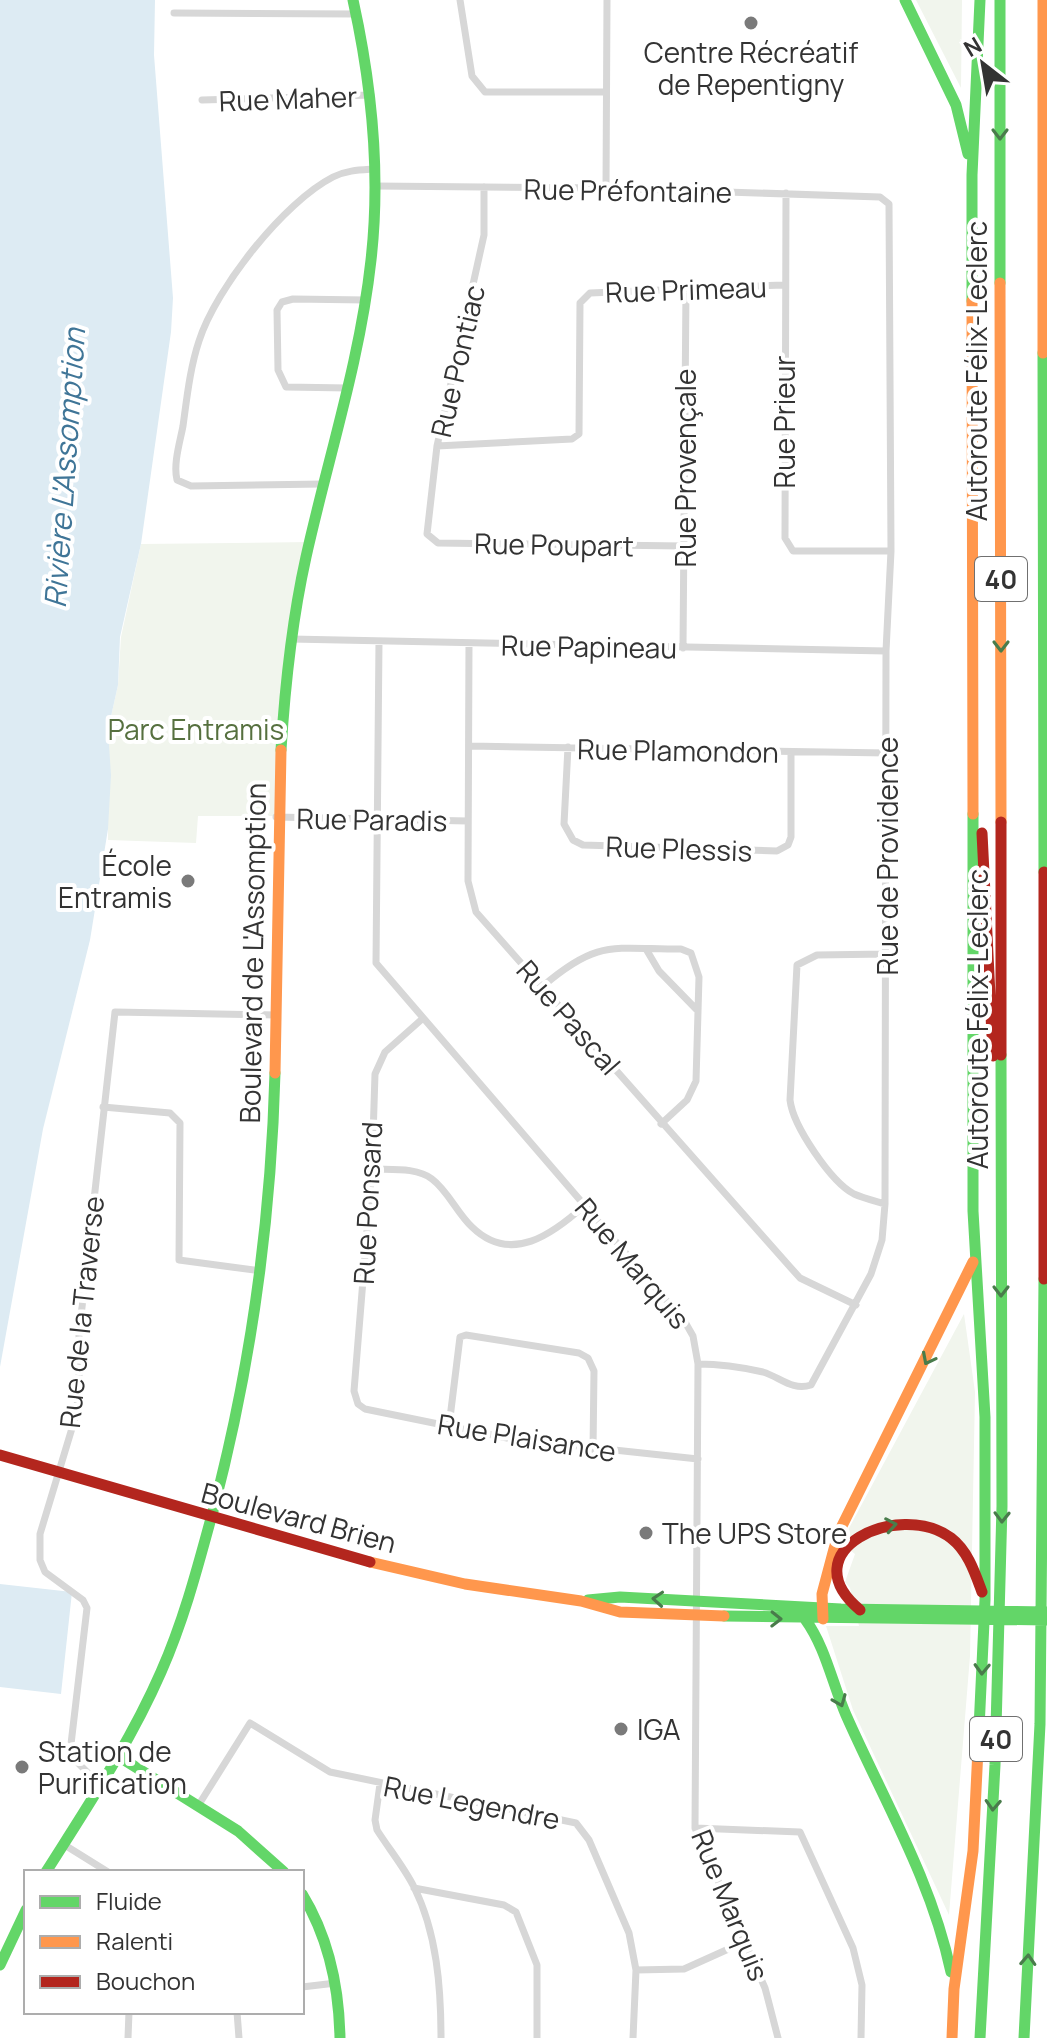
<svg xmlns="http://www.w3.org/2000/svg" width="1047" height="2038" font-family="Manrope,sans-serif">
	<rect width="100%" height="100%" fill="#fff"/>
	<!-- green -->
	<path fill="#f1f5ed" d="M916 0H962L961 88Z
		M310 542 304 564 276 816H198L196 843 108 840V730L118 685 121 637 141 544Z
		M964 1314 975 1392 970 1656 949 1915 853 1710 826 1626H859L850 1588 845 1582 855 1554 841 1543Z"/>
	<!-- water -->
	<path fill="#ddebf3" d="M0 0H155L154 55 173 298 171 332 141 544 120 637 118 685 108 730 111 775 108 829 90 940 43 1129 0 1367Z
		M0 1584 72 1592 61 1694 0 1687Z"/>
	<g fill="none" stroke-linecap="round" stroke-linejoin="round">
		<!-- street -->
		<path stroke="#d7d7d7" stroke-width="7" d="M460 0 472 76 485 92H606
			M174 13 356 14
			M202 100 371 95
			M375 186 606 188 880 197 889 204 891 551 886 651 885 1204 882 1240 871 1274 811 1385C792 1391 780 1377 763 1372 741 1367 721 1364 698 1364
			M484 187V235L437 446 427 534 438 543 684 546
			M606 188 607 0
			M786 193 785 538 793 551H891
			M348 388 286 387 278 370 277 310 282 302 293 299 366 300
			M437 446 572 439 579 434 580 303 590 293 783 285
			M323 484 191 486 177 480C173 464 180 442 183 426 187 397 190 368 199 341 216 288 284 202 333 177 347 170 361 170 375 169
			M291 639 886 651
			M379 641 376 963 685 1322 693 1336 698 1364 695 1828 765 1988 778 2038
			M469 643 468 881 476 912 791 1268 800 1278 856 1305
			M683 648 686 288
			M470 746 887 753
			M568 747 564 824 573 840 583 845 777 851 788 845 791 837V752
			M276 817 468 821
			M646 949 659 971 696 1009
			M543 986C598 939 612 949 681 949L691 953 699 977 696 1081 687 1100 661 1124
			M421 1020 385 1052 375 1074 372 1169 354 1391 358 1404 365 1409 512 1439 698 1459
			M103 1107 170 1113 180 1123 179 1260 261 1271
			M372 1169C390 1170 417 1167 432 1179 448 1191 457 1213 472 1227 511 1265 553 1234 585 1205
			M885 1204C875 1201 863 1198 854 1194 831 1182 793 1126 790 1100L797 965 817 955 886 954
			M449 1426 460 1337 466 1335 579 1353 588 1358 594 1371 593 1450
			M380 1784 375 1820 377 1830C389 1849 404 1867 414 1887 437 1933 441 1988 441 2038
			M100 1785 74 1759 71 1744 87 1608 83 1600 45 1572 40 1560V1534L76 1415 79 1388V1334L115 1012 275 1015
			M198 1806 250 1723 330 1772 576 1823 589 1840 629 1933 636 1970 633 2038
			M695 1828 800 1832 853 1948 862 1985 861 2038
			M63 1844 108 1872
			M414 1888 504 1905 516 1912 537 1965V2038
			M636 1970 684 1969 744 1942
			M302 1987 336 1983
			M237 2012 239 2038
			M128 2038 129 2012"/>
		<!-- fast -->
		<path stroke="#63d668" stroke-width="11" d="M905 0 956 105 968 154
			M1000 0V283
			M972 301V175L980 0
			M1043 353 1044 872
			M281 750C285 685 292 620 306 557 328 458 360 361 371 260 381 172 372 86 353 0
			M973 814V1211L985 1417V1600L979 1729
			M588 1600 620 1597 841 1609 1047 1612
			M724 1616 1047 1620
			M805 1619C826 1648 832 1683 846 1715 884 1801 931 1879 951 1972
			M118 1756 238 1831 284 1872
			M46 1872C87 1807 130 1743 161 1672 184 1620 198 1566 213 1511 251 1367 271 1221 275 1073
			M302 1894C329 1938 339 1986 340 2038
			M0 1965 26 1910
			M980 2038 995 1765 1002 1506 1001 1055
			M1024 2038 1040 1724 1044 1279"/>
		<!-- slow -->
		<path stroke="#ff974d" stroke-width="11" d="M1043 0V353
			M1000 283 1001 822
			M972 301 973 814
			M275 1073 281 750
			M370 1562 465 1584 581 1601 620 1612 724 1616
			M823 1619 822 1594 838 1534 973 1262
			M952 2038 954 1989 973 1851 979 1729"/>
		<!-- jam -->
		<path stroke="#b3261e" stroke-width="11" d="M1001 822V1055
			M982 833 993 1056
			M1044 872V1279
			M0 1455 370 1562
			M860 1610C789 1551 899 1499 951 1538 968 1551 975 1573 982 1592"/>
	</g>
	<!-- one-way arrows -->
	<defs><path id="oneway-chevron" d="M-2-3.5L2.5 0L-2 3.5" fill="none" stroke-width="1.6" stroke-linecap="round" stroke-linejoin="round" transform="scale(2)"/></defs>
	<g stroke="#497c4b">
		<use href="#oneway-chevron" transform="translate(1000 134) rotate(90)"/>
		<use href="#oneway-chevron" transform="translate(1001 646) rotate(90)"/>
		<use href="#oneway-chevron" transform="translate(1001 1291) rotate(90)"/>
		<use href="#oneway-chevron" transform="translate(928 1359) rotate(117)"/>
		<use href="#oneway-chevron" transform="translate(1002 1517) rotate(91)"/>
		<use href="#oneway-chevron" transform="translate(891 1525) rotate(-10)"/>
		<use href="#oneway-chevron" transform="translate(658 1599) rotate(-176)"/>
		<use href="#oneway-chevron" transform="translate(776 1619) rotate(1)"/>
		<use href="#oneway-chevron" transform="translate(982 1669) rotate(92)"/>
		<use href="#oneway-chevron" transform="translate(840 1701) rotate(68)"/>
		<use href="#oneway-chevron" transform="translate(993 1805) rotate(93)"/>
		<use href="#oneway-chevron" transform="translate(1028 1960) rotate(-87)"/>
	</g>
	<!-- markers -->
	<g fill="#7a7a7a" stroke="#fff" stroke-width="3">
		<circle cx="751" cy="23" r="8"/>
		<circle cx="188" cy="881" r="8"/>
		<circle cx="646" cy="1533" r="8"/>
		<circle cx="621" cy="1729" r="8"/>
		<circle cx="22" cy="1767" r="8"/>
	</g>
	<g text-anchor="middle" dominant-baseline="central" stroke-width="8" stroke-linejoin="round" paint-order="stroke">
		<!-- shield labels -->
		<g fill="#fff" stroke="#707070" stroke-width="2">
			<rect x="975" y="557" width="52" height="44" rx="6"/>
			<rect x="970" y="1717" width="52" height="44" rx="6"/>
		</g>
		<g font-size="26" font-weight="bold" fill="#333">
			<text x="1001" y="579">40</text>
			<text x="996" y="1739">40</text>
		</g>
		<!-- poi labels -->
		<g font-size="28" fill="#333" stroke="#fff" text-anchor="start">
			<text x="751" y="52" text-anchor="middle">Centre Récréatif<tspan x="751" dy="32">de Repentigny</tspan></text>
			<text x="172" y="865" text-anchor="end">École<tspan x="172" dy="32">Entramis</tspan></text>
			<text x="662" y="1533">The UPS Store</text>
			<text x="637" y="1729">IGA</text>
			<text x="38" y="1751">Station de<tspan x="38" dy="32">Purification</tspan></text>
		</g>
		<!-- street labels -->
		<g font-size="28" fill="#333" stroke="#fff">
			<text transform="translate(288 98) rotate(-2)">Rue Maher</text>
			<text transform="translate(628 190) rotate(1)">Rue Préfontaine</text>
			<text transform="translate(686 289) rotate(-2)">Rue Primeau</text>
			<text transform="translate(457 361) rotate(-77)">Rue Pontiac</text>
			<text transform="translate(976 371) rotate(-90)">Autoroute Félix-Leclerc</text>
			<text transform="translate(784 422) rotate(-90)">Rue Prieur</text>
			<text transform="translate(685 468) rotate(-90)">Rue Provençale</text>
			<text transform="translate(554 544) rotate(1)">Rue Poupart</text>
			<text transform="translate(589 646) rotate(1)">Rue Papineau</text>
			<text transform="translate(678 750) rotate(1)">Rue Plamondon</text>
			<text transform="translate(372 819) rotate(1)">Rue Paradis</text>
			<text transform="translate(679 848) rotate(2)">Rue Plessis</text>
			<text transform="translate(887 856) rotate(-90)">Rue de Providence</text>
			<text transform="translate(252 953) rotate(-89)">Boulevard de L'Assomption</text>
			<text transform="translate(569 1017) rotate(49)">Rue Pascal</text>
			<text transform="translate(977 1019) rotate(-90)">Autoroute Félix-Leclerc</text>
			<text transform="translate(367 1203) rotate(-87)">Rue Ponsard</text>
			<text transform="translate(633 1263) rotate(50)">Rue Marquis</text>
			<text transform="translate(81 1312) rotate(-84)">Rue de la Traverse</text>
			<text transform="translate(527 1437) rotate(9)">Rue Plaisance</text>
			<text transform="translate(299 1517) rotate(15)">Boulevard Brien</text>
			<text transform="translate(472 1802) rotate(11)">Rue Legendre</text>
			<text transform="translate(731 1905) rotate(68)">Rue Marquis</text>
		</g>
		<!-- park labels -->
		<g font-size="28" fill="#56703f" stroke="#fff">
			<text x="196" y="729">Parc Entramis</text>
		</g>
		<!-- water labels -->
		<g font-size="30" font-style="italic" fill="#3f7597" stroke="#fff">
			<text transform="translate(64 468) rotate(-86)">Rivière L'Assomption</text>
		</g>
	</g>
	<!-- legend -->
	<rect x="24" y="1870" width="280" height="144" fill="#ffffff" stroke="#adadad" stroke-width="2"/>
	<rect x="40" y="1896" width="40" height="12" fill="#63d668" stroke="#adadad" stroke-width="2"/>
	<text x="96" y="1910" font-size="24" fill="#333333">Fluide</text>
	<rect x="40" y="1936" width="40" height="12" fill="#ff974d" stroke="#adadad" stroke-width="2"/>
	<text x="96" y="1950" font-size="24" fill="#333333">Ralenti</text>
	<rect x="40" y="1976" width="40" height="12" fill="#b3261e" stroke="#adadad" stroke-width="2"/>
	<text x="96" y="1990" font-size="24" fill="#333333">Bouchon</text>
	<!-- north arrow -->
	<g transform="translate(983 64) rotate(329)" stroke="#ffffff" stroke-width="6" paint-order="stroke">
	<path d="M0-6L14 30L0 20L-14 30Z" fill="#333333"/>
	<text y="-12" font-size="22" font-weight="bold" text-anchor="middle" fill="#333333">N</text>
	</g>
</svg>
